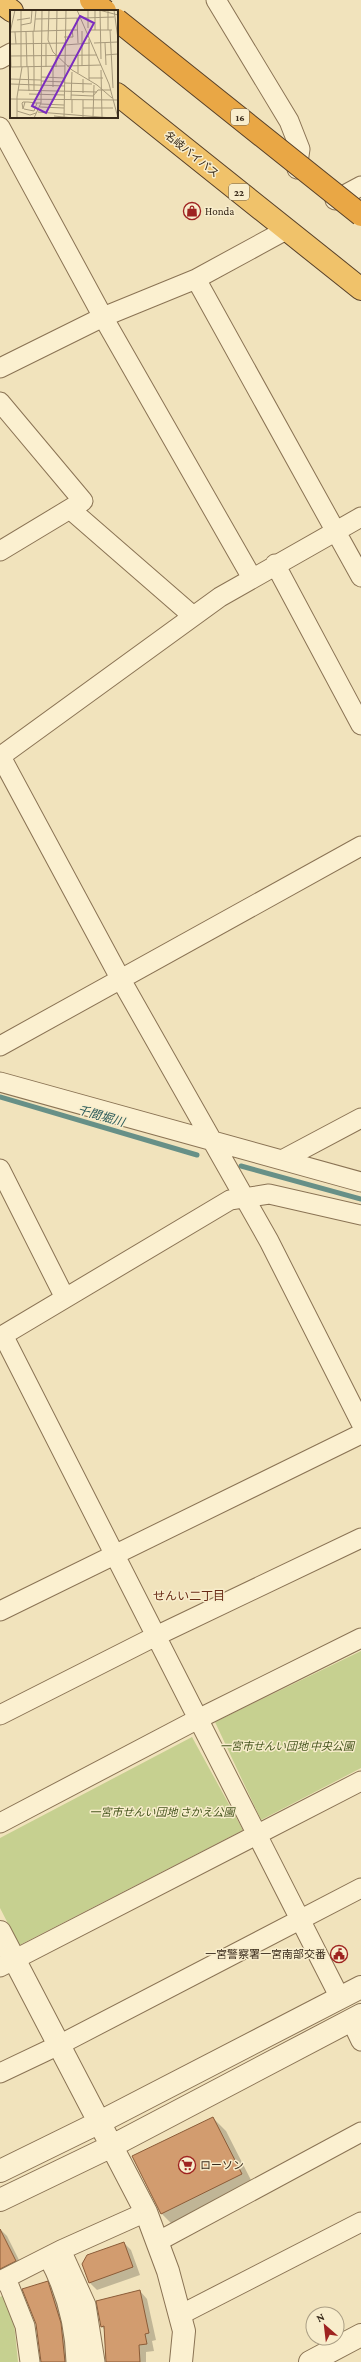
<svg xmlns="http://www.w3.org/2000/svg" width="361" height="2362" font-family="'Crimson Pro','Noto Sans JP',serif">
	<rect width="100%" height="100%" fill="#f1e3bc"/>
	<!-- green -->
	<path fill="#c6d090" d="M361 1651V1768L261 1820 215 1722Z
		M192 1737 243 1830 10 1950 18 1943 0 1908V1838Z
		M4 2295 14 2323 18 2362H0V2297Z"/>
	<!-- shadow -->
	<path fill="#0003" d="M213 2118 226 2131 255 2188 175 2227 162 2214 133 2157Z
		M0 2229 7 2236 23 2268 0 2273Z
		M124 2243 131 2250 140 2275 97 2290 90 2283Z
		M47 2283 54 2289 67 2330 70 2362H42Z
		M140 2291 147 2299 156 2340 152 2341 154 2351 146 2352V2362H107L105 2330 101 2326Z"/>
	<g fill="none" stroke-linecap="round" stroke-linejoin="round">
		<!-- stream -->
		<path stroke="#679087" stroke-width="5" d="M0 1097 197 1155
			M241 1166 361 1199"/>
	</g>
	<!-- building -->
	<path fill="#d29c6f" stroke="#8b5c38" d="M213 2117 242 2174 161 2214 132 2156Z
		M0 2229 16 2261 0 2269Z
		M124 2242 133 2267 89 2283 82 2264 87 2255Z
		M48 2281 61 2323 65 2362H41L36 2324 22 2289Z
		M140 2290 149 2333 145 2334 147 2344 139 2345 140 2362H106L104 2326 101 2327 96 2301Z"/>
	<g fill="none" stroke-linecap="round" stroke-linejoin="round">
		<!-- minor casing -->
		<g stroke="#8a7354" stroke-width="21">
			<path id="minor" d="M216 0 289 121 300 149 297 169
				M0 59 11 53
				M0 127 103 317 252 578
				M335 200 361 186
				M196 279 361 577
				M0 368 103 317 196 279 286 230
				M0 402 83 501 0 551
				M70 509 193 616
				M275 564 361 725
				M0 755 120 978 269 1241 361 1423
				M1 756 220 597 361 517
				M0 1046 361 846
				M0 1082 361 1182
				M282 1160 361 1118
				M0 1169 65 1298
				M3 1335 340 1998
				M0 1337 230 1200 269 1194 361 1215
				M0 1611 361 1434
				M0 1715 156 1636 361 1538
				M0 1823 198 1719 361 1638
				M0 1967 361 1781
				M351 2020 361 2041
				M0 2073 59 2045 361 1888
				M157 2242 361 2132
				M61 2250 86 2305 95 2362
				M48 2257C66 2290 75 2324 76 2362
				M6 2278 25 2326 30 2362
				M0 2281 61 2250 146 2212
				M180 2315 361 2222"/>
		</g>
		<!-- tertiary casing -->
		<g stroke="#8a7354" stroke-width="24">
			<path id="tertiary" d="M0 1932 146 2212 168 2271 184 2331 181 2362
				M0 2171 100 2122 361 1987
				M0 2200 112 2146 361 2015
				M310 2362 361 2335"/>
		</g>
		<!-- trunk casing -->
		<g stroke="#574029" stroke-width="24">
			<path id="trunk" d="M0 2 12 11
				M117 94 361 289"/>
		</g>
		<!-- minor -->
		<use href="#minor" stroke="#fbf0d0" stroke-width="19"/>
		<!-- tertiary -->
		<use href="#tertiary" stroke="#fbf0d0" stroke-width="22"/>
		<!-- trunk -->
		<use href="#trunk" stroke="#f0c26a" stroke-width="22"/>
		<!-- motorway-bridge casing -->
		<g stroke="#574029" stroke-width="24" stroke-linecap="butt">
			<path id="motorway-bridge" d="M91 0 105 11
				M117 20 361 215"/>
		</g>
		<!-- motorway-bridge -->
		<use href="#motorway-bridge" stroke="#e9a745" stroke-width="22"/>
	</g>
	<!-- icons -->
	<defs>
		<g id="shop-ring" transform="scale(0.9)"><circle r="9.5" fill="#f8edcc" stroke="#9e2320" stroke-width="1.5"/><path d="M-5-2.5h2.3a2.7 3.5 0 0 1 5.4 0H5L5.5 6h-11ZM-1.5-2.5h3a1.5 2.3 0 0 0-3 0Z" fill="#9e2320"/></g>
		<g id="civic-ring" transform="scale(0.9)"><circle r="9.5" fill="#f8edcc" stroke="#9e2320" stroke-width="1.5"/><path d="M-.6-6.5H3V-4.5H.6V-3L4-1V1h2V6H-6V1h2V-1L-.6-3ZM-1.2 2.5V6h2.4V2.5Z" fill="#9e2320"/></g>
		<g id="supermarket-ring" transform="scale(0.9)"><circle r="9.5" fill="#f8edcc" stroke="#9e2320" stroke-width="1.5"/><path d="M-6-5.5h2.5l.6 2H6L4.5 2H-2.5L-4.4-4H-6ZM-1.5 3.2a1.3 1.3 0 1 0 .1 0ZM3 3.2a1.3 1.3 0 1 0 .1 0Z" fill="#9e2320"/></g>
	</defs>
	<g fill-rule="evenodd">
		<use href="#shop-ring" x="192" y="211"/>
		<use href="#civic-ring" x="339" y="1954"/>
		<use href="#supermarket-ring" x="187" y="2165"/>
	</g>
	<g text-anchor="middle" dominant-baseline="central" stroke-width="3" stroke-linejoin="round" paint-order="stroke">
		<!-- shield labels -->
		<g fill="#f8edcc" stroke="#72644f" stroke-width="1">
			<rect x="231" y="109" width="18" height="16" rx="3"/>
			<rect x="229" y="184" width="20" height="16" rx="3"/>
		</g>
		<g font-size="10" font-weight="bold" fill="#382a1a">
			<text x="240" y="117">16</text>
			<text x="239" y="192">22</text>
		</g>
		<!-- street labels -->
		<g font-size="11" fill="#382a1a" stroke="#f8edcc">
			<text transform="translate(192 154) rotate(39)">名岐バイパス</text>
		</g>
		<!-- poi labels -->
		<g font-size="11" fill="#382a1a" stroke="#f8edcc" text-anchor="start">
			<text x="205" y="211">Honda</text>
			<text x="326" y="1954" text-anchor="end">一宮警察署一宮南部交番</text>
			<text x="200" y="2165">ローソン</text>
		</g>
		<!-- park labels -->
		<g font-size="11" font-style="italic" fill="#46561f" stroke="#f8edcc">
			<text x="287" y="1746">一宮市せんい団地 中央公園</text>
			<text x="162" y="1812">一宮市せんい団地 さかえ公園</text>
		</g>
		<!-- water labels -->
		<g font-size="12" font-style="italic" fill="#285958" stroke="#f8edcc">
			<text transform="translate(101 1116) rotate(16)">千間堀川</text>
		</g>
		<!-- neighbourhood labels -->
		<g font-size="12" fill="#682b16" stroke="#f8edcc">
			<text x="189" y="1596">せんい二丁目</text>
		</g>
	</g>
	<!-- overview -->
	<g transform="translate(10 10)">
		<rect width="108" height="108" fill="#f1e3bc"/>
		<path fill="none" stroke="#a7997b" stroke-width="1" d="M22 0H48M39 0 38 30 43 42 62 60 87 75 102 88M67 0 99 74 108 108M89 0 108 5M90 0 91 49M98 0V20M104 0 108 29M67 8 68 33M73 8 104 7M25 9 71 8M7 10 20 8M11 15 21 13 22 0M78 18V0M79 20H102M85 20V0M100 20 103 78M23 21 24 57M24 21 26 0M72 21V56M0 22 62 20M5 22 6 34M16 22 17 57M54 27H63L62 20H68M79 29V70M84 33 108 32M95 33 96 55M0 34 55 33M36 34V57M55 35 80 33M68 45V63M95 45 108 44M0 46 87 45M108 47V62M57 56 91 55M0 57 55 56M1 57 0 23 5 0M11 57V0M18 57 19 81M46 57 47 0M91 60 92 107M31 67 55 68M79 68H93M0 69 31 70M31 71 55 72M55 73 82 74M1 74 55 76M43 77V57M8 80 87 82M24 80V57M73 83V69M19 84 55 85M61 85 83 86M83 86 88 80H101M0 89 108 90M61 89 62 62M62 90V103M73 90V108M15 92 13 99 12 93 13 92H18L26 93H31M31 94 54 95M30 97 54 98M73 98H103M14 99 24 101 27 93M7 101 20 105 26 103M28 102 102 108M44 106 64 108M83 107 84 75M7 108V87L12 57M24 108 31 93 32 0M54 108 56 0"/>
		<path fill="#7b2cbf" fill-opacity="0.15" stroke="#7b2cbf" stroke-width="2" d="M70 6 84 13 36 103 22 96Z"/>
		<rect width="108" height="108" fill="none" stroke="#382a1a" stroke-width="2"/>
	</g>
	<!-- north arrow -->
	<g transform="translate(325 2326) rotate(332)"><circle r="19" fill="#f8edcc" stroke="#ab9f85"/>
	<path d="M0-3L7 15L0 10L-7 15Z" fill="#9e2320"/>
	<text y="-6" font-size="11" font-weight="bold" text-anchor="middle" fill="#382a1a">N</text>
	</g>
</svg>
